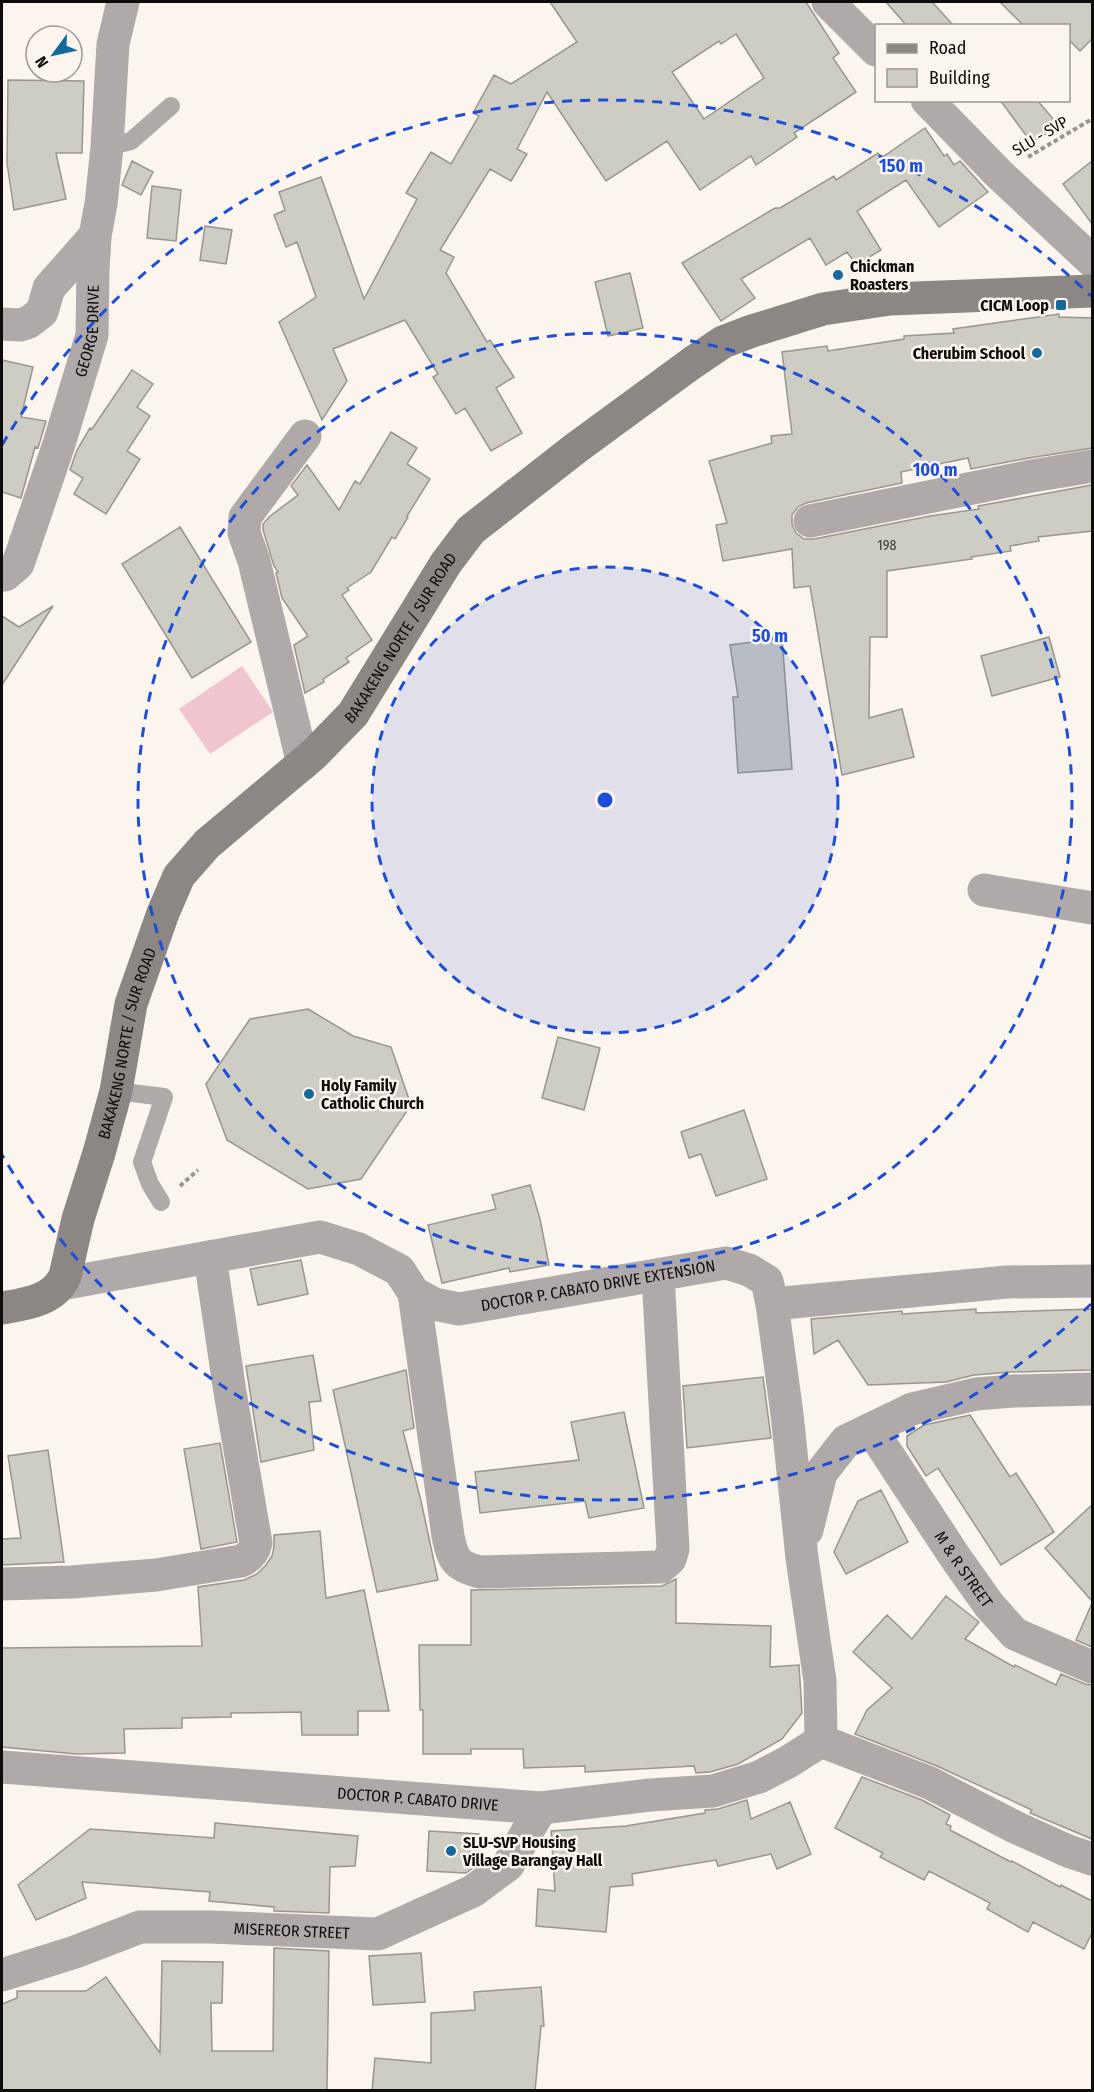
<svg xmlns="http://www.w3.org/2000/svg" width="1094" height="2092" font-family="'Fira Sans Condensed',sans-serif">
	<rect width="100%" height="100%" fill="#fcf5ed"/>
	<!-- grass -->
	<path fill="#f0c5cd" d="M242 666 273 712 210 754 179 709Z"/>
	<!-- building -->
	<path fill="#cdcdc3" stroke="#97978e" stroke-width="1.5" fill-rule="evenodd" d="M550 2H806L839 53 833 58 856 92 794 133 797 137 756 165 751 156 700 190 667 141 606 181 547 92 517 149 527 154 511 181 490 169 440 250 454 257 446 273 487 342 490 340 514 377 496 388 522 433 491 451 465 408 456 414 433 377 438 374 405 320 333 349 347 381 322 420 279 322 316 297 297 242 286 247 274 215 285 210 279 192 321 177 364 299 417 199 406 193 431 152 451 164 479 116 473 113 494 75 511 84 577 42ZM736 34 764 78 704 119 672 72 719 41 721 44Z
		M886 2H932L954 26H907Z
		M1000 2H1092V39L1080 51 1068 39V26H1024Z
		M8 80 84 81 82 153H56L66 199 14 210 7 163Z
		M1000 100H1037L1060 127 1031 142Z
		M925 128 944 156 947 154 954 165 960 161 988 192 939 227 906 180 857 211 881 250 856 265 847 252 826 265 810 238 741 279 755 298 721 321 682 263 775 208H780L834 176 836 180 878 153 881 158Z
		M132 161 153 172 141 195 122 185Z
		M1092 161V224L1063 184Z
		M152 186 181 190 176 241 147 238Z
		M205 226 232 230 226 264 200 260Z
		M630 273 643 328 608 336 595 282Z
		M1059 314V317L1092 318V448L1029 458 971 469 968 458 901 472 902 483 806 503 798 507 792 515V524L796 533 804 539H814L930 516 979 509 978 506 1092 485V531L1038 537 1039 541 1010 546 1011 551 971 557 972 559 887 571V637H870L869 718 902 709 914 757 842 775 810 586 794 588 792 549 723 561 716 525 727 523 709 461 772 443 771 436 792 434 782 352 827 346 828 351 904 339V336L954 333 953 329Z
		M2 360 33 367 21 417 46 421 38 448 35 447 21 498 2 492Z
		M132 370 153 384 137 407 150 416 127 451 140 459 106 514 74 494 83 478 70 470 77 450 90 428 92 429Z
		M391 432 417 448 407 464 430 479 407 516 408 517 395 539 392 537 371 572 347 588 349 590 342 595 372 640 346 658 349 662 323 679 324 682 305 693 294 645 308 636 282 598 276 573 278 572 274 566 263 530V524L269 517 298 495 291 486 307 465 339 510 355 481 360 484Z
		M180 527 251 642 192 678 122 564Z
		M53 606 2 685V616L19 627Z
		M1049 637 1060 677 992 696 981 656Z
		M782 638 792 769 738 773 733 697H738L730 645Z
		M308 1009 353 1036 391 1047 411 1105 361 1179 308 1189 227 1140 206 1084 250 1019Z
		M558 1037 600 1048 584 1110 542 1098Z
		M744 1110 767 1179 716 1196 701 1154 689 1158 681 1132Z
		M530 1185 540 1219 549 1265 510 1272 509 1268 442 1283 428 1225 496 1209 492 1195Z
		M301 1260 308 1294 258 1305 250 1269Z
		M976 1309V1313L1092 1309V1370L1011 1372 974 1375 946 1382 868 1385 838 1340 814 1354 811 1319 902 1311V1314Z
		M313 1355 321 1401 309 1402 314 1450 261 1462 246 1366Z
		M406 1370 414 1428 403 1431 421 1501 438 1580 377 1592 333 1390Z
		M763 1377 771 1438 687 1448 683 1386Z
		M624 1412 644 1508 589 1518 585 1501 480 1513 475 1472 579 1460 571 1422Z
		M970 1415 1010 1477 1016 1473 1054 1532 1001 1565 938 1468 926 1476 907 1446V1436L924 1425Z
		M220 1443 237 1542 201 1549 184 1449Z
		M48 1450 64 1562 2 1565V1539L21 1538 8 1456Z
		M881 1490 908 1542 846 1574 834 1552 843 1532 858 1501Z
		M1092 1505V1601L1045 1548Z
		M320 1531 326 1598 364 1590 389 1711H358V1735H302L301 1712 231 1713V1717L182 1718V1728L124 1729 125 1753 76 1754 2 1747V1648L202 1646 198 1587 244 1580 257 1574 266 1565 272 1556 274 1547V1535Z
		M676 1579V1623L771 1626 770 1667 799 1665 802 1713 782 1739 738 1764 710 1772 696 1773 694 1766 585 1772V1766L524 1768 523 1749H471V1754H423V1710H420L419 1645H471V1590L662 1586Z
		M946 1596 979 1622 965 1639 1014 1667 1015 1665 1056 1685 1061 1674 1085 1684 1092 1685V1839L1030 1813 1032 1810 937 1766 855 1734 867 1710 892 1688 853 1652 887 1615 912 1639Z
		M1092 1603V1647L1076 1640Z
		M862 1777 922 1800 950 1815 946 1824 951 1826 950 1830 1011 1862 1012 1861 1060 1887 1061 1885 1092 1901V1933L1084 1949 1033 1922 1028 1932 987 1909 990 1903 929 1871 924 1880 880 1857 883 1853 835 1828Z
		M747 1800 751 1819 790 1802 811 1854 777 1869 771 1854 718 1866 716 1860 632 1874 633 1885 610 1887 606 1932 536 1926 538 1889 555 1891 551 1831 626 1826 705 1813V1810L718 1809Z
		M215 1823 358 1836 355 1866 330 1867 329 1913 274 1911V1907L209 1901 210 1892 82 1882 86 1898 36 1920 18 1885 90 1829 214 1838Z
		M429 1831 479 1834 478 1864 466 1873 427 1871Z
		M274 1948 329 1951 327 2091H2V2004L17 1998V1991H86L106 1977 160 2053 162 1961 223 1962 222 2003H211L212 2051H273Z
		M421 1953 425 2002 373 2005 369 1956Z
		M541 1987 544 2026H541L535 2091H372L375 2058 431 2063V2013L475 2010 474 1992Z"/>
	<g fill="none" stroke-linecap="round" stroke-linejoin="round">
		<!-- path -->
		<path stroke="#99948f" stroke-width="4" stroke-dasharray="4.5 3" stroke-linecap="butt" d="M1028 157 1092 119
			M180 1186 198 1170"/>
		<!-- service -->
		<path stroke="#afaaa9" stroke-width="18" d="M107 147 131 141 171 106
			M116 1091 164 1097 142 1162 150 1184 161 1202"/>
		<!-- minor -->
		<g stroke="#afaaa9" stroke-width="33">
			<path d="M828 2 876 50"/>
			<path d="M927 100 999 174 1092 261"/>
			<path d="M2 324 20 325 29 322 42 312 49 288 95 236"/>
			<path d="M810 521 1032 476 1092 466"/>
			<path id="s1" d="M2 575H5L18 564 59 444 92 335 93 270 95 236 101 204 107 147 113 44 123 2"/>
			<path d="M303 764 254 561 244 533 245 517 305 436"/>
			<path d="M984 890 1092 908"/>
			<path id="s2" d="M61 1284 320 1237 359 1249 399 1270 414 1293 434 1304 459 1309 726 1263 749 1270 767 1281 772 1304 787 1414 802 1558 820 1681 821 1741"/>
			<path d="M414 1293 448 1536C453 1560 456 1566 480 1572L661 1567 670 1559 673 1549 658 1275"/>
			<path d="M772 1304 1007 1282 1092 1281"/>
			<path id="s3" d="M871 1429 955 1557 989 1605 1015 1634 1092 1667"/>
			<path d="M807 1530 821 1473 846 1441 871 1429 912 1409 976 1394 1013 1391 1092 1389"/>
			<path d="M2 1584 72 1582 156 1575 241 1561C250 1557 254 1552 256 1543L230 1392 210 1257"/>
			<path d="M821 1741 930 1783 1015 1827 1068 1851 1092 1859"/>
			<path id="s4" d="M2 1767 541 1808 650 1795 713 1791 759 1777 788 1762 821 1741"/>
			<path id="s5" d="M2 1975 75 1952 140 1927H211L378 1934 473 1891 508 1865 541 1808"/>
		</g>
		<!-- secondary -->
		<path stroke="#8c8684" stroke-width="33" id="s6" d="M2 1308C25 1304 54 1301 65 1276L78 1219 99 1153 116 1091 131 1004 163 913 179 876 207 844 314 754 353 714 446 563 471 530 576 448 692 363 723 342 752 331 823 309 890 299 1092 291"/>
	</g>
	<!-- distance rings -->
	<circle cx="605" cy="800" r="233" fill="#1d4ed8" fill-opacity=".12"/>
	<g fill="none" stroke="#1d4ed8" stroke-width="3" stroke-dasharray="10 8">
		<circle cx="605" cy="800" r="233"/>
		<circle cx="605" cy="800" r="467"/>
		<path d="M1091 1304A700 700 0 0 1 2 1155M2 445A700 700 0 0 1 1091 296"/>
	</g>
	<!-- markers -->
	<g fill="#13699a" stroke="#fcf5ed" stroke-width="2">
		<circle cx="838" cy="275" r="6"/>
		<rect x="1055" y="299" width="12" height="12" rx="3"/>
		<circle cx="1037" cy="353" r="6"/>
		<circle cx="309" cy="1094" r="6"/>
		<circle cx="451" cy="1851" r="6"/>
	</g>
	<g text-anchor="middle" dominant-baseline="central" stroke-width="5" stroke-linejoin="round" paint-order="stroke">
		<!-- number labels -->
		<g font-size="14" fill="#3e3c38">
			<text x="887" y="545">198</text>
		</g>
		<!-- street labels -->
		<g font-size="16" fill="#0e0c0a" stroke="#fcf5ed">
			<text transform="translate(1040 136) rotate(-31)">SLU - SVP</text>
			<text stroke="none"><textPath href="#s1" startOffset="264">GEORGE DRIVE</textPath></text>
			<text stroke="none"><textPath href="#s6" startOffset="819">BAKAKENG NORTE / SUR ROAD</textPath></text>
			<text stroke="none"><textPath href="#s6" startOffset="315">BAKAKENG NORTE / SUR ROAD</textPath></text>
			<text stroke="none"><textPath href="#s2" startOffset="566">DOCTOR P. CABATO DRIVE EXTENSION</textPath></text>
			<text stroke="none"><textPath href="#s3" startOffset="168">M &amp; R STREET</textPath></text>
			<text stroke="none"><textPath href="#s4" startOffset="417">DOCTOR P. CABATO DRIVE</textPath></text>
			<text stroke="none"><textPath href="#s5" startOffset="298">MISEREOR STREET</textPath></text>
		</g>
		<!-- poi labels -->
		<g font-size="16" font-weight="bold" fill="#0e0c0a" stroke="#fcf5ed" text-anchor="start">
			<text x="850" y="266">Chickman<tspan x="850" dy="18">Roasters</tspan></text>
			<text x="1049" y="305" text-anchor="end">CICM Loop</text>
			<text x="1025" y="353" text-anchor="end">Cherubim School</text>
			<text x="321" y="1085">Holy Family<tspan x="321" dy="18">Catholic Church</tspan></text>
			<text x="463" y="1842">SLU-SVP Housing<tspan x="463" dy="18">Village Barangay Hall</tspan></text>
		</g>
	</g>
	<circle cx="605" cy="800" r="9" fill="#1d4ed8" stroke="#fcf5ed" stroke-width="3"/>
	<g font-size="18" text-anchor="middle" font-weight="bold" fill="#1d4ed8" stroke="#fcf5ed" stroke-width="5" stroke-linejoin="round" paint-order="stroke">
		<text x="901" y="172">150 m</text>
		<text x="935" y="476">100 m</text>
		<text x="770" y="642">50 m</text>
	</g>
	<!-- border -->
	<rect width="1094" height="2092" fill="none" stroke="#0e0c0a" stroke-width="6"/>
	<!-- legend -->
	<rect x="875" y="24" width="195" height="78" fill="#fcf5ed" stroke="#9d9892" stroke-width="1.5"/>
	<rect x="887" y="44" width="30" height="9" fill="#8c8684" stroke="#9d9892" stroke-width="1.5"/>
	<text x="929" y="54" font-size="18" fill="#0e0c0a">Road</text>
	<rect x="887" y="69" width="30" height="18" fill="#cdcdc3" stroke="#9d9892" stroke-width="1.5"/>
	<text x="929" y="84" font-size="18" fill="#0e0c0a">Building</text>
	<!-- north arrow -->
	<g transform="translate(54 54) rotate(237)"><circle r="28" fill="#fcf5ed" stroke="#9d9892" stroke-width="1.5"/>
	<path d="M0-4.5L10 22L0 15L-10 22Z" fill="#13699a"/>
	<text y="-9" font-size="16" font-weight="bold" text-anchor="middle" fill="#0e0c0a">N</text>
	</g>
</svg>
